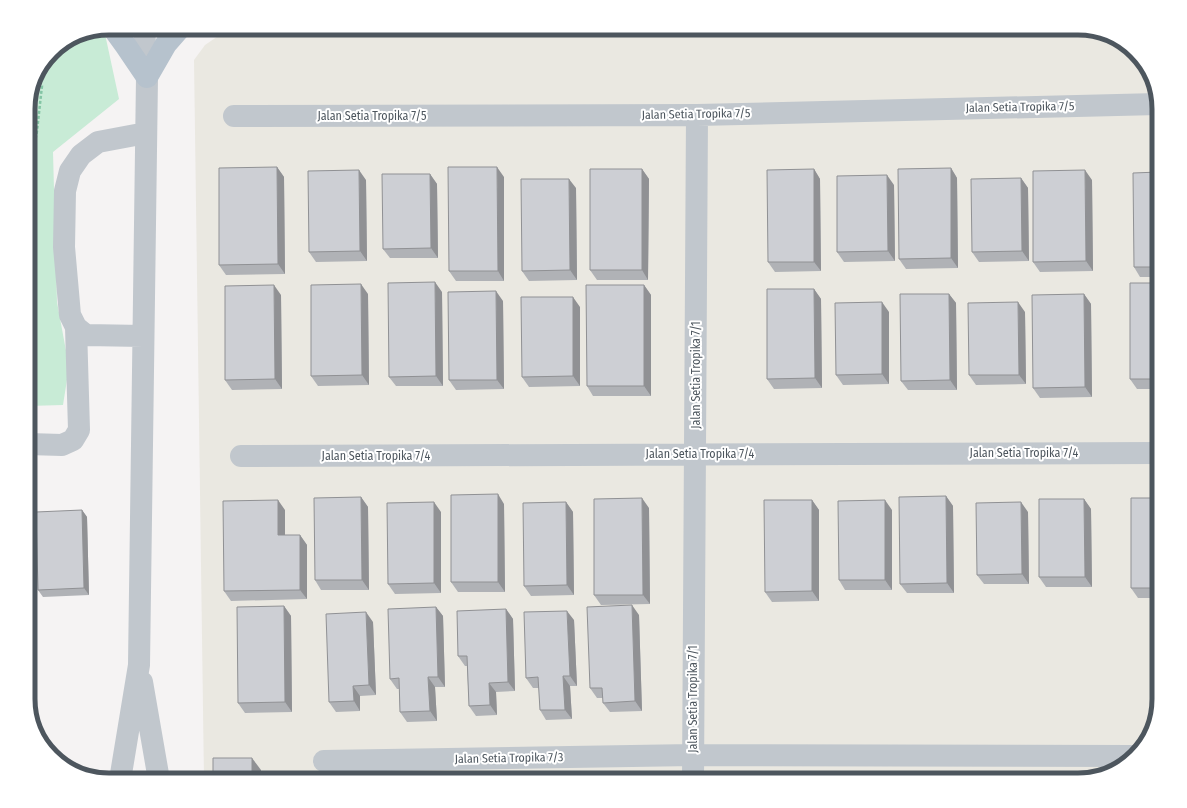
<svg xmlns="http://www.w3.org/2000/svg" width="1187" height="808" font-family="'Fira Sans Condensed',sans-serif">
	<rect width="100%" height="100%" fill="#f5f3f3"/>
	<!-- commercial -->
	<path fill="#eae8e1" d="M227 30H1084L1123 42 1148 69 1159 109V699L1145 744 1118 769 1078 780H204L194 60 205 45Z"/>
	<!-- green -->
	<path fill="#c8ebd6" d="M102 29 105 34 119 99 53 152 57 302 69 367 63 405 28 406V104L34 78 52 52 78 34Z"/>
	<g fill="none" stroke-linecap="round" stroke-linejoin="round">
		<!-- path -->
		<path stroke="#84c5a5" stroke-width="2.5" stroke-dasharray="3 2" stroke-linecap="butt" d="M28 213 29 176 37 131 42 86 35 77
			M28 339 34 365 32 377 28 379"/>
		<!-- minor -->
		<path stroke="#c1c7cd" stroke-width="22" d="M234 116 697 115 1158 104
			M143 336 86 335 76 327 70 315 64 247 65 191 70 171 81 155 98 142 146 133
			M28 444 62 445 73 440 79 430 76 327
			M241 456 1159 453
			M142 682 159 780
			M324 761 693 755 1133 756
			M120 780 139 665 147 77 144 28
			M693 780 697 115"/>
		<!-- major -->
		<path stroke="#b6c2cd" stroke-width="22" d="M113 28 126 46 147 77 166 44 180 28"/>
	</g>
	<!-- wall -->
	<path fill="#b0b2b6" d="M277 167 284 177 285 274 226 275 219 265Z
		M951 168 957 178 958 268 906 269 899 259Z
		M642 169 649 179 648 280H597L590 270Z
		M814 169 820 179 821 271 775 272 768 262Z
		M1159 172V277H1140L1134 267Z
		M430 174 437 184 438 258H390L383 249Z
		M504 177V281H456L449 271Z
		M1021 178 1028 188 1029 261 979 262 972 252Z
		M366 180 367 261 316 262 309 252Z
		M1092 180 1093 271 1040 272 1033 262Z
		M894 185 895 261 844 262 837 252Z
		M576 188 577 280 529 281 522 271Z
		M1159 283V389H1137L1130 379Z
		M644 285 651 295V396H593L587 386Z
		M814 289 821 299 822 388 774 389 767 379Z
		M442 292 443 386H396L389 377Z
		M368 294 369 385 318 386 311 376Z
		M949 294 956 303 957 390H908L901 381Z
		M1084 294 1091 304 1092 397 1040 398 1033 388Z
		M281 295 282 389 232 390 225 380Z
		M503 301 504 389 456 390 449 380Z
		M580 307V386L529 387 522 377Z
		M889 312V384L843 385 836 375Z
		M1025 312 1026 384 976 385 969 375Z
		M946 496 953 506 954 593H907L900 584Z
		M361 497 368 507 369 590H321L315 580Z
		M1159 498V598H1138L1131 588Z
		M1084 499 1091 509 1092 587H1046L1039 577Z
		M812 500 819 510V601L772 602 765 592Z
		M566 502 573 512 574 595 531 596 524 586Z
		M504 504 505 592H458L451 582Z
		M649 508 650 604 601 605 594 595Z
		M82 510 87 517 89 595 43 597 38 590Z
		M285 510V535H300L307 545V599L231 601 224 591Z
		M892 510V590H845L839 580Z
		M441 512V593L395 594 388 584Z
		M1028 512 1029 584H984L977 575Z
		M284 606 291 616 292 712 245 713 238 703Z
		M436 607 443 616 445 687H435L437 721 407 722 400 712 399 689H397L390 679Z
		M506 609 513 619 515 691 496 692 497 715 476 716 469 706 467 666H465L458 656Z
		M639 615 642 711 610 712 603 703V698H597L590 688Z
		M574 620 577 686H570L572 719 546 720 540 710 539 688H533L526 678Z
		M373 622 376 695 360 696V711L336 712 329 702Z"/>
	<!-- shaded-wall -->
	<path fill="#909194" d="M277 167 284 177 285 274 278 264Z
		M497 167 504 177V281L498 271Z
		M951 168 957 178 958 268 951 258Z
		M642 169 649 179 648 280 642 270Z
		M814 169 820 179 821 271 814 262Z
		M359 170 366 180 367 261 360 251Z
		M1085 170 1092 180 1093 271 1086 261Z
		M430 174 437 184 438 258 431 248Z
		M887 175 894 185 895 261 888 251Z
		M1021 178 1028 188 1029 261 1022 251Z
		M569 179 576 188 577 280 570 270Z
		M435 282 442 292 443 386 436 376Z
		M361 284 368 294 369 385 362 375Z
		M274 285 281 295 282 389 275 379Z
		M644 285 651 295V396L644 386Z
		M814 289 821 299 822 388 815 378Z
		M496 291 503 301 504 389 497 380Z
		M949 294 956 303 957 390 950 380Z
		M1084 294 1091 304 1092 397 1085 387Z
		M573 297 580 307V386L573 376Z
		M882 302 889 312V384L882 374Z
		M1018 302 1025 312 1026 384 1019 375Z
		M498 494 504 504 505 592 498 582Z
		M946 496 953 506 954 593 947 583Z
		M361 497 368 507 369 590 362 580Z
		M642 498 649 508 650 604 643 595Z
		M1084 499 1091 509 1092 587 1085 577Z
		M278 500 285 510V545L278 535Z
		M812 500 819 510V601L812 591Z
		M885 500 892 510V590L885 580Z
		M434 502 441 512V593L434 583Z
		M566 502 573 512 574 595 567 585Z
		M1021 502 1028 512 1029 584 1022 574Z
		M82 510 87 517 89 595 84 588Z
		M300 535 307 545V599L300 590Z
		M632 605 639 615 642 711 635 701Z
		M284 606 291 616 292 712 285 702Z
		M436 607 443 616 445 687 438 677Z
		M506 609 513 619 515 691 508 682Z
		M567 611 574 620 577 686 570 676Z
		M366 612 373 622 376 695 369 685Z
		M563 676 570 686 572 719 565 710Z
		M428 677 435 687 437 721 430 711Z
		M489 683 496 692 497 715 490 705Z
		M353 686 360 696V711L354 701Z
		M252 758 261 770V780H252Z"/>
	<!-- building -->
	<path fill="#cdcfd4" stroke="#909194" d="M277 167 278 264 219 265V168Z
		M448 167H497L498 271H449Z
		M951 168V258L899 259 898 169Z
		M590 169H642V270H590Z
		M814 169V262H768L767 170Z
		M359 170 360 251 309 252 308 171Z
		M1085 170 1086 261 1033 262V171Z
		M1159 172V267H1134L1133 173Z
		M382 174H430L431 248 383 249Z
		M887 175 888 251 837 252V176Z
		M1021 178 1022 251 972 252 971 179Z
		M521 179H569L570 270 522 271Z
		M435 282 436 376 389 377 388 283Z
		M1130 283H1159V379H1130Z
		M361 284 362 375 311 376V285Z
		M274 285 275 379 225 380V286Z
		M586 285H644V386H587Z
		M767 289H814L815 378 767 379Z
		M496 291 497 380H449L448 292Z
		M900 294H949L950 380 901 381Z
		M1084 294 1085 387 1033 388 1032 295Z
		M521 297H573V376L522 377Z
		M882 302V374L836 375 835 303Z
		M1018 302 1019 375H969L968 303Z
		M498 494V582H451V495Z
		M946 496 947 583 900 584 899 497Z
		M361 497 362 580H315L314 498Z
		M642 498 643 595H594V499Z
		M1131 498H1159V588H1131Z
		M1039 499H1084L1085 577H1039Z
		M278 500V535H300V590L224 591 223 501Z
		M764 500H812V591L765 592Z
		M885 500V580H839L838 501Z
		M434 502V583L388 584 387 503Z
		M566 502 567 585 524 586 523 503Z
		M1021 502 1022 574 977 575 976 503Z
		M82 510 84 588 38 590 36 512Z
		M632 605 635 701 603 703 602 688H590L587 607Z
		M284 606 285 702 238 703 237 607Z
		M436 607 438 677H428L430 711 400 712 399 678 390 679 388 609Z
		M506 609 508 682 489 683 490 705 469 706 467 656H458L457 611Z
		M567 611 570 676H563L565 710H540L538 677 526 678 524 612Z
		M366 612 369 685 353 686 354 701 329 702 326 614Z
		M213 758H252V780H213Z"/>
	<g text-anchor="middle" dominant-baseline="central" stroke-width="4" stroke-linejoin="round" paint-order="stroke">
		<!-- street labels -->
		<g font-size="12" fill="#4d565e" stroke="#fff">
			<text transform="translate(1020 107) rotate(-1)">Jalan Setia Tropika 7/5</text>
			<text transform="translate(696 114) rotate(-1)">Jalan Setia Tropika 7/5</text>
			<text x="372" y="116">Jalan Setia Tropika 7/5</text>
			<text transform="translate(696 375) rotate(-90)">Jalan Setia Tropika 7/1</text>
			<text x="1024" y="453">Jalan Setia Tropika 7/4</text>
			<text x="700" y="454">Jalan Setia Tropika 7/4</text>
			<text x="376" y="456">Jalan Setia Tropika 7/4</text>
			<text transform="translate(693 699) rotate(-90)">Jalan Setia Tropika 7/1</text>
			<text transform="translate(509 758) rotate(-1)">Jalan Setia Tropika 7/3</text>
		</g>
	</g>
	<!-- crop -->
	<path d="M0 0H1187V808H0ZM109 35H1078A74 74 0 0 1 1152 109V699A74 74 0 0 1 1078 773H109A74 74 0 0 1 35 699V109A74 74 0 0 1 109 35Z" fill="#fff" fill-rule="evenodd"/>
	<path fill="none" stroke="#4d565e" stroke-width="5" d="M109 35H1078A74 74 0 0 1 1152 109V699A74 74 0 0 1 1078 773H109A74 74 0 0 1 35 699V109A74 74 0 0 1 109 35Z"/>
</svg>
